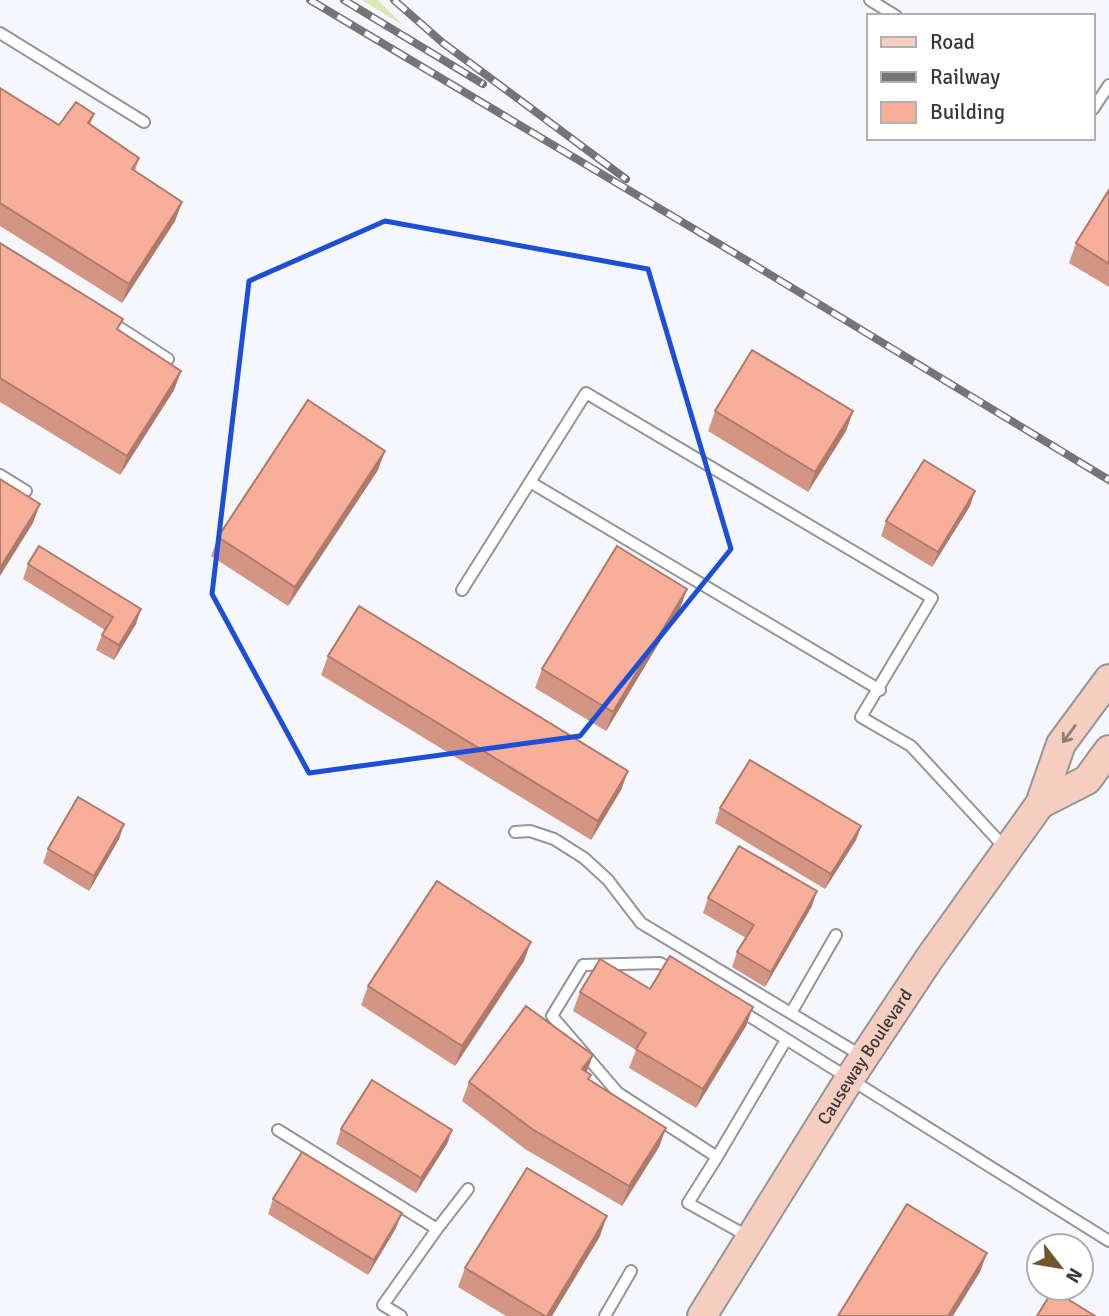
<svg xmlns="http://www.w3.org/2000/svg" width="1109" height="1316" font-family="Signika,sans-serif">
	<rect width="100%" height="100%" fill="#f5f7fd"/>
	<!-- green -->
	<path fill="#dbe7b5" d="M362 0H378L404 26Z"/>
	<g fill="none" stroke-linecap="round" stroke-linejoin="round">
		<!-- service casing -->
		<g stroke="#94959a" stroke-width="14">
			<path id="service" d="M870 0 896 16
				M0 33 144 122
				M1093 109 1109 85
				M108 320 168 359
				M0 475 26 491
				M530 482 880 690
				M462 590 586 393 932 598 861 717 911 746 1007 850
				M515 832 530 831 554 839 584 858 608 880 641 923 862 1056
				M676 972 660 963 583 965 552 1016 618 1093 717 1157 688 1203 749 1237
				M738 1009 1109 1241
				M791 1013 836 935
				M278 1130 437 1229 383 1305 401 1316
				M717 1157 786 1040
				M437 1229 468 1189
				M605 1316 631 1271"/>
		</g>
		<!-- secondary casing -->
		<g stroke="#94959a" stroke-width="32">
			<g id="secondary">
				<path d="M1040 804 1087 780 1109 750"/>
				<path id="s1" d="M702 1316 850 1078 929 959 1040 804 1061 744 1109 679"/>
			</g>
		</g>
		<!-- service -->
		<use href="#service" stroke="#fff" stroke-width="10"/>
		<!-- secondary -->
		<use href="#secondary" stroke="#f6cebf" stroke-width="28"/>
		<!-- rail casing -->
		<g stroke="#757579" stroke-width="8">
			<path id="rail" d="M310 0 746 260 1109 480
				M344 0 483 84
				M394 0 443 43 626 179"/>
		</g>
		<!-- rail -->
		<use href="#rail" stroke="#fff" stroke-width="5" stroke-dasharray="16" stroke-linecap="butt"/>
	</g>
	<!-- wall -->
	<path fill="#d49684" d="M0 88 59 125 94 114 90 125 139 158 135 171 182 202 175 221 122 303 0 226Z
		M1109 190V287L1069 263 1076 243Z
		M0 243 119 331 181 371 174 390 120 475 0 402Z
		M715 411H853L846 431 808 492 708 431Z
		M378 470 288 606 211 556 218 537Z
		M970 506 932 567 881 536 886 521Z
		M28 564 136 624 114 660 96 650 102 635 105 630 23 579Z
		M687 589 680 608 606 731 535 688 542 669Z
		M328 656 628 771 621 790 591 840 321 675Z
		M720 808 861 826 856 840 825 889 715 823Z
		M124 824 119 839 89 891 43 863 48 849Z
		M708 898 812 906 765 987 732 967 737 952 746 938 703 913Z
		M524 961 455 1066 361 1005 368 986Z
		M650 989 753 1007 746 1026 696 1108 629 1068 636 1050 573 1011 580 992Z
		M593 1055 586 1072 591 1075 589 1080 666 1128 659 1147 622 1206 525 1149 462 1101 469 1082Z
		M341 1129 452 1130 447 1144 416 1193 336 1144Z
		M273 1199 396 1228 368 1275 268 1214Z
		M600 1236 552 1316H506L458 1287 465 1268Z"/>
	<!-- shaded-wall -->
	<path fill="#ad7a6c" d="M182 202 175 221 122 303 129 284Z
		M181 371 174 390 120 475 127 456Z
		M853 411 846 431 808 492 815 472Z
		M385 451 378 470 288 606 295 587Z
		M975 491 970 506 932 567 938 552Z
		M40 504 33 523 0 576V568Z
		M687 589 680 608 606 731 613 712Z
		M141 609 136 624 114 660 119 645Z
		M628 771 621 790 591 840 598 821Z
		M124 824 119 839 89 891 94 876Z
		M861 826 856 840 825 889 831 874Z
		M817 891 812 906 765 987 771 972Z
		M531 942 524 961 455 1066 462 1046Z
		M753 1007 746 1026 696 1108 703 1089Z
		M593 1055 586 1074 582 1069Z
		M666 1128 659 1147 622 1206 629 1186Z
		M452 1130 447 1144 416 1193 421 1178Z
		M402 1213 396 1228 368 1275 374 1260Z
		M607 1216 600 1236 552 1316H547Z
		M987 1253 980 1272 953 1316H948Z"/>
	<!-- building -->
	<path fill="#f7af9a" stroke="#ad7a6c" stroke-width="2" d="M0 88 59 125 76 102 94 114 88 123 139 158 132 169 182 202 129 284 0 203Z
		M1109 190V264L1076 243Z
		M0 243 123 319 117 329 181 371 127 456 0 378Z
		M752 350 853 411 815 472 715 411Z
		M308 400 385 451 295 587 218 537Z
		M924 460 975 491 938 552 886 521Z
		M0 479 40 504 0 568Z
		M39 546 141 609 119 645 102 635 113 617 28 564Z
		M617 546 687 589 613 712 542 669Z
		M359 606 628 771 598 821 328 656Z
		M750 760 861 826 831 874 720 808Z
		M78 797 124 824 94 876 48 849Z
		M739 846 817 891 771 972 737 952 754 925 708 898Z
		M437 881 531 942 462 1046 368 986Z
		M670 956 753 1007 703 1089 636 1049 646 1033 580 992 600 959 650 989Z
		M526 1006 593 1055 582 1069 591 1075 588 1079 666 1128 629 1186 532 1129 469 1082Z
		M372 1080 452 1130 421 1178 341 1129Z
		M302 1152 402 1213 374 1260 273 1199Z
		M527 1168 607 1216 547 1316H545L465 1268Z
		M907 1204 987 1253 948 1316H838Z
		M1053 1290 1095 1316H1037Z"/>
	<!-- one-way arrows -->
	<defs><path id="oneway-shaft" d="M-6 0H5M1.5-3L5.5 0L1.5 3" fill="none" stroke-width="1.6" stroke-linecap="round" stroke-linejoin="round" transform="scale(1.75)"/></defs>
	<use stroke="#8e7c76" href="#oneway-shaft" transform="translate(1069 734) rotate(126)"/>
	<!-- marked area -->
	<path fill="none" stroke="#1d4ed8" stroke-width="5" stroke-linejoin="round" d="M385 221 648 269 731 549 580 736 309 773 212 594 249 281Z"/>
	<g text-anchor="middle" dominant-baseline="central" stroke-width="6" stroke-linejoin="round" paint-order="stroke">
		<!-- street labels -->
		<g font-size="18" fill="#39393b" stroke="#fff">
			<text stroke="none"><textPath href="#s1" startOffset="306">Causeway Boulevard</textPath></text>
		</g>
	</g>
	<!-- legend -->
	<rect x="867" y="14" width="228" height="126" fill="#ffffff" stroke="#b0b0b1" stroke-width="2"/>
	<rect x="881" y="37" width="35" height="10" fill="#f6cebf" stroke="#b0b0b1" stroke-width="2"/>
	<text x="930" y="49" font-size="21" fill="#39393b">Road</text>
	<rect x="881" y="72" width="35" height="10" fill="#757579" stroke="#b0b0b1" stroke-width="2"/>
	<text x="930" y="84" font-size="21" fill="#39393b">Railway</text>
	<rect x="881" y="102" width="35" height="21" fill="#f7af9a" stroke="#b0b0b1" stroke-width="2"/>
	<text x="930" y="119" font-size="21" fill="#39393b">Building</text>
	<!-- north arrow -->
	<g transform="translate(1060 1267) rotate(121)"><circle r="33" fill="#ffffff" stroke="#b0b0b1" stroke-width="2"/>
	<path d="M0-5L12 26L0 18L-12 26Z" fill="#74542a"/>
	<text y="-10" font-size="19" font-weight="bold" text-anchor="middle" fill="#39393b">N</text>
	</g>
</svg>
